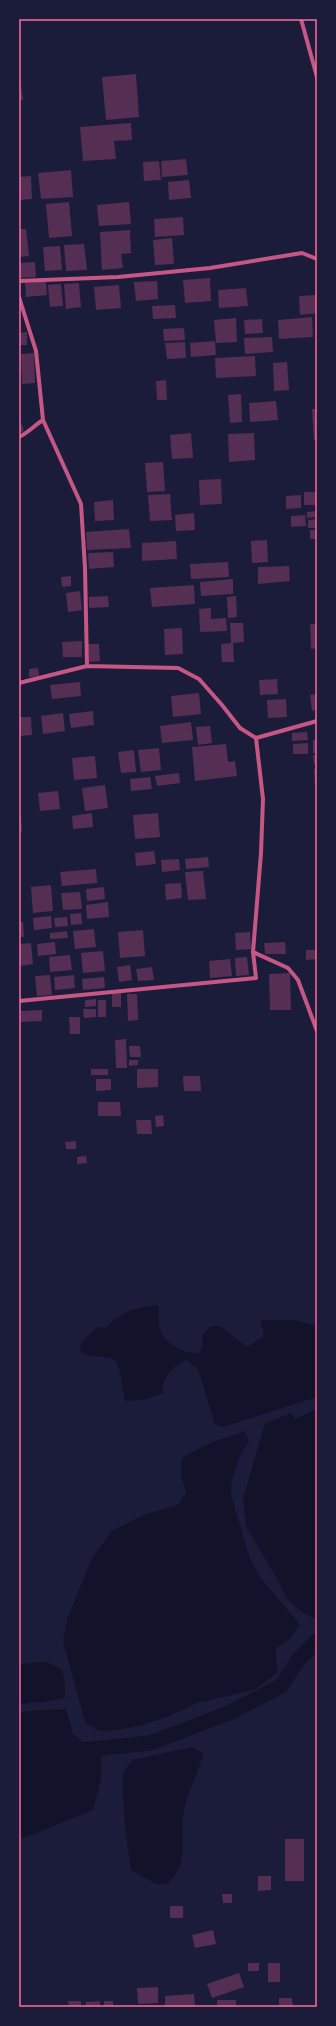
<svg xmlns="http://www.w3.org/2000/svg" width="336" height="2026" font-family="'Fira Sans',sans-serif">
	<rect width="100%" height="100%" fill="#1b1b3a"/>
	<!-- water -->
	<path fill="#12122b" d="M151 1306H158C159 1312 158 1319 159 1325 162 1343 182 1354 199 1353L203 1345 202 1336 211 1326H220L247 1347 264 1336 261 1320H295L317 1326V1397L223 1427 215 1424 198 1369 186 1360C173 1367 162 1376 163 1393L143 1400 125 1401 119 1368 114 1359C103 1355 89 1358 80 1351 80 1341 90 1333 98 1327L106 1328C118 1314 133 1308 151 1306Z
		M317 1409V1620L302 1612 287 1599 279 1582 246 1526 243 1498 265 1424 291 1413 295 1419Z
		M245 1431 249 1441 240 1456 232 1479 231 1494 235 1509 250 1559 260 1577 300 1625 290 1639 276 1648 277 1673 256 1689 197 1703 169 1716 139 1726 110 1731 97 1730 85 1722 63 1641 68 1617 92 1558 112 1531 146 1514 178 1505 186 1492 181 1475 182 1458 210 1443Z
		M47 1662 62 1670 65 1685V1698L43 1702 19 1704V1664Z
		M66 1709 73 1734 101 1757V1779L93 1810 19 1840V1712Z
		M192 1747 203 1753C199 1772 189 1789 185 1806 177 1835 193 1860 167 1884H156L131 1870 126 1836 123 1796V1773L133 1760Z"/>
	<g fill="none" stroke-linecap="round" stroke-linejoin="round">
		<!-- canal -->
		<path stroke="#12122b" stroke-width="15" d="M72 1751 150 1743 229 1713 281 1686 298 1660 317 1641"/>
	</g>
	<!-- building -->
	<path fill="#542f53" d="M19 71 23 100 19 101Z
		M136 74 139 117 106 120 102 77Z
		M131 123 132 140 114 141 116 159 83 161 80 127Z
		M186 159 188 175 162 177 161 161Z
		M159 161 161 180 144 181 143 162Z
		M71 170 73 197 41 199 38 173Z
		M31 176 32 199 19 200V177Z
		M189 180 191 198 169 200 168 182Z
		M69 202 72 236 49 238 46 204Z
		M129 202 131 224 99 226 97 205Z
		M183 217 184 235 155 237 154 219Z
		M19 229H26L29 256 19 257Z
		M130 230 131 253 121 254 123 268 102 270 100 232Z
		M172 238 174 264 155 265 153 240Z
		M84 244 87 270 66 271 64 245Z
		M60 246 62 270 45 271 43 247Z
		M35 262 36 277 19 278V263Z
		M210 278 211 301 185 303 183 280Z
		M46 281 47 295 26 297 25 283Z
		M157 281 158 299 136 301 134 282Z
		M79 283 81 307 66 309 64 284Z
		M61 284 63 306 50 307 48 285Z
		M119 285 121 308 96 310 94 287Z
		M246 288 248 306 219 308 218 290Z
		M316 295 317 313 300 315 299 296Z
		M175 305 176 318 153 319 152 306Z
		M19 316 21 326H19Z
		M312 317 313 337 279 339 278 320Z
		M236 318 237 342 216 343 214 320Z
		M262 319 263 333 245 334 244 320Z
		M184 328 185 340 164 341 163 329Z
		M27 332V345H19V333Z
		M272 337 273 352 245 354 244 338Z
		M215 341 216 355 191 357 190 343Z
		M185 342 186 358 167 359 165 343Z
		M34 353 35 383 22 384 21 354Z
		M255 356 256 376 216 378 215 358Z
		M287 362 289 390 274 391 273 363Z
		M166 380 167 400H157L156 381Z
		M241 394 242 422 230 423 228 395Z
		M276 401 278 420 250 422 249 403Z
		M312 409H317V440H314Z
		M21 422 24 431 19 433V423Z
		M191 433 193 458 172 459 170 435Z
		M254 433 255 460 229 462 228 434Z
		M163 462 165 491 147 492 145 463Z
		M221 479 222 504 200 505 199 480Z
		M304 492H317V505H304Z
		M170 494 172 520 150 521 148 495Z
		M301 495V508L286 509V496Z
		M113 500 114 520 95 521 94 502Z
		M317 511V517L307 518V512Z
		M194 513 195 530 176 531 175 515Z
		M305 515 306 526 291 527V516Z
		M317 519V528H308V520Z
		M129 529 131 548 87 550 86 532Z
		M310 530H317V539H310Z
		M267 540 268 562 252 563 251 541Z
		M176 541 177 559 142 561V543Z
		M113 552 114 567 89 569 88 553Z
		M228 562 229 577 191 579 190 564Z
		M289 566 290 581 258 584V567Z
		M71 576V586L62 587 61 577Z
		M233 579V594L201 596 200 582Z
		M194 585 195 604 152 607 150 588Z
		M80 591 82 610 68 612 66 593Z
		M108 596 109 607 89 608V597Z
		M236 596 237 617 228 618 227 597Z
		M211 608V619L226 618 227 631 200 632 199 609Z
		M230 623H243L244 642 233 643 234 662H222L221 644 231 643Z
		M310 624H317V648L311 649Z
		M182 628 183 654 165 655 164 629Z
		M82 641V657H63L62 642Z
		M88 644H99L100 661 89 662Z
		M38 668 39 676 29 677V669Z
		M277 679 278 694 260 695 259 680Z
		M80 682 81 696 52 699 50 685Z
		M199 693 201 714 173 717 171 696Z
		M317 694V710L312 711 310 695Z
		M286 699 287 717 268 718 267 700Z
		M93 711 94 725 71 728 69 714Z
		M63 713 65 731 43 734 41 716Z
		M19 717H31L32 735 19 736Z
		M191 722 193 740 162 743 160 726Z
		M210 726 212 743 198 745 196 727Z
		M307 732 308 740 292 741V733Z
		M317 739V753H313V740Z
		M308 743V754H293V744Z
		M226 744 228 762 235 761 237 776 195 781 192 747Z
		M159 748 161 770 141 772 138 750Z
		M134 750 136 772 121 773 118 752Z
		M313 755H317V765H314Z
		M95 756 97 778 74 780 72 758Z
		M314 769H317V786H315Z
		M179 773 180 783 157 786 155 776Z
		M150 777 152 789 131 791 130 779Z
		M105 785 108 808 85 811 82 788Z
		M58 791 60 809 40 811 38 793Z
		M92 813 93 827 73 829 72 816Z
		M158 813 160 837 135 839 133 815Z
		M19 816H21L22 831 19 832Z
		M154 851 156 864 136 866 135 853Z
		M208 857 209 867 186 869 185 859Z
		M179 859 180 870 162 872 161 860Z
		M96 869 97 883 62 886 60 872Z
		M203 871 206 899 188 900 185 872Z
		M181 883 182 898 166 900 165 884Z
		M51 885 53 911 33 913 31 887Z
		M104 887 105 899 87 901 86 889Z
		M80 892 82 909 63 910 61 893Z
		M108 902 109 917 87 919 86 905Z
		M81 913 82 924 71 925 70 914Z
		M51 916 52 928 34 930 33 918Z
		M67 917 68 926 55 927 54 918Z
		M19 922H23L24 937H19Z
		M94 929 96 947 75 949 73 931Z
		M143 930 145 956 120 958 118 932Z
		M67 931 68 938 50 939V933Z
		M250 932 251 949 236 950 235 933Z
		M55 942 56 954 38 956 37 944Z
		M285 942 286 954H265L264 943Z
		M31 943 33 964 19 966V944Z
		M306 950H317V959L306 960Z
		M103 951 105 971 83 973 81 953Z
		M70 955 72 970 50 972 49 957Z
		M247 957 249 975 236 976 235 958Z
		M230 959 232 976 210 978 209 961Z
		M130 965 132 980 119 982 117 967Z
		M152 967 154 980 138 981 136 969Z
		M290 973 291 1010H270L269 974Z
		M50 975 52 995 37 996 35 976Z
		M74 975 75 988 55 990 54 977Z
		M104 977 105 988 83 990 82 979Z
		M112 992H121V1007H112Z
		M127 994H137L138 1020 128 1021Z
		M96 999V1006L85 1007V1000Z
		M98 1000H106V1017H98Z
		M83 1009H96V1017L84 1018Z
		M42 1010V1021L21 1022V1011Z
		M69 1017H80V1034H70Z
		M126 1039 127 1068H116L115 1040Z
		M129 1046H140L141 1057H130Z
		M129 1060H138V1065L129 1066Z
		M91 1069H108V1075H91Z
		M137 1069H158V1087L137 1088Z
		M183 1076H200L201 1091H184Z
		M96 1079H111V1090L96 1091Z
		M98 1102H120L121 1116H98Z
		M163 1115 164 1126 156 1127 155 1116Z
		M136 1120H151L152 1134H137Z
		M76 1141V1149H66L65 1142Z
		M86 1156 87 1163 77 1164V1157Z
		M285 1839H304V1881H285Z
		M258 1876H271V1890L258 1891Z
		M222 1894H232V1903H223Z
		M170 1906H183V1918H170Z
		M213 1930 216 1944 195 1948 192 1935Z
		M248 1963H259V1971H248Z
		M268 1963H280V1982H268Z
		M239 1973 244 1987 212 1998 207 1984Z
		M158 1987V2003L138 2004 137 1988Z
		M194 1994 195 2007H165V1996Z
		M279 1998H292L293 2007H279Z
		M217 2000H236V2007H217Z
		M68 2001H81V2007H69Z
		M100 2001V2007H86V2002Z
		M104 2001H113V2007H104Z"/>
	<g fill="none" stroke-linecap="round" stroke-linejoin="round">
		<!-- minor -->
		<path stroke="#c65784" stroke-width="4" d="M301 19 317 77
			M19 281 118 277 210 268 302 253 317 259
			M19 297 36 351 43 420 81 504 85 568 87 666 178 668 199 679 222 705 240 728 256 738 263 799 261 853 253 952
			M19 437C28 433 35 425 43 420
			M19 683 87 666
			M256 738 317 721
			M19 1001 256 978 253 952 288 968 298 980 317 1031"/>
	</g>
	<!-- border -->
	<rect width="336" height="2026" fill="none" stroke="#1b1b3a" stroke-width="40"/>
	<rect x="20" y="20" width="296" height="1986" fill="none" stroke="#ff6b9d" stroke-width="1.5"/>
</svg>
